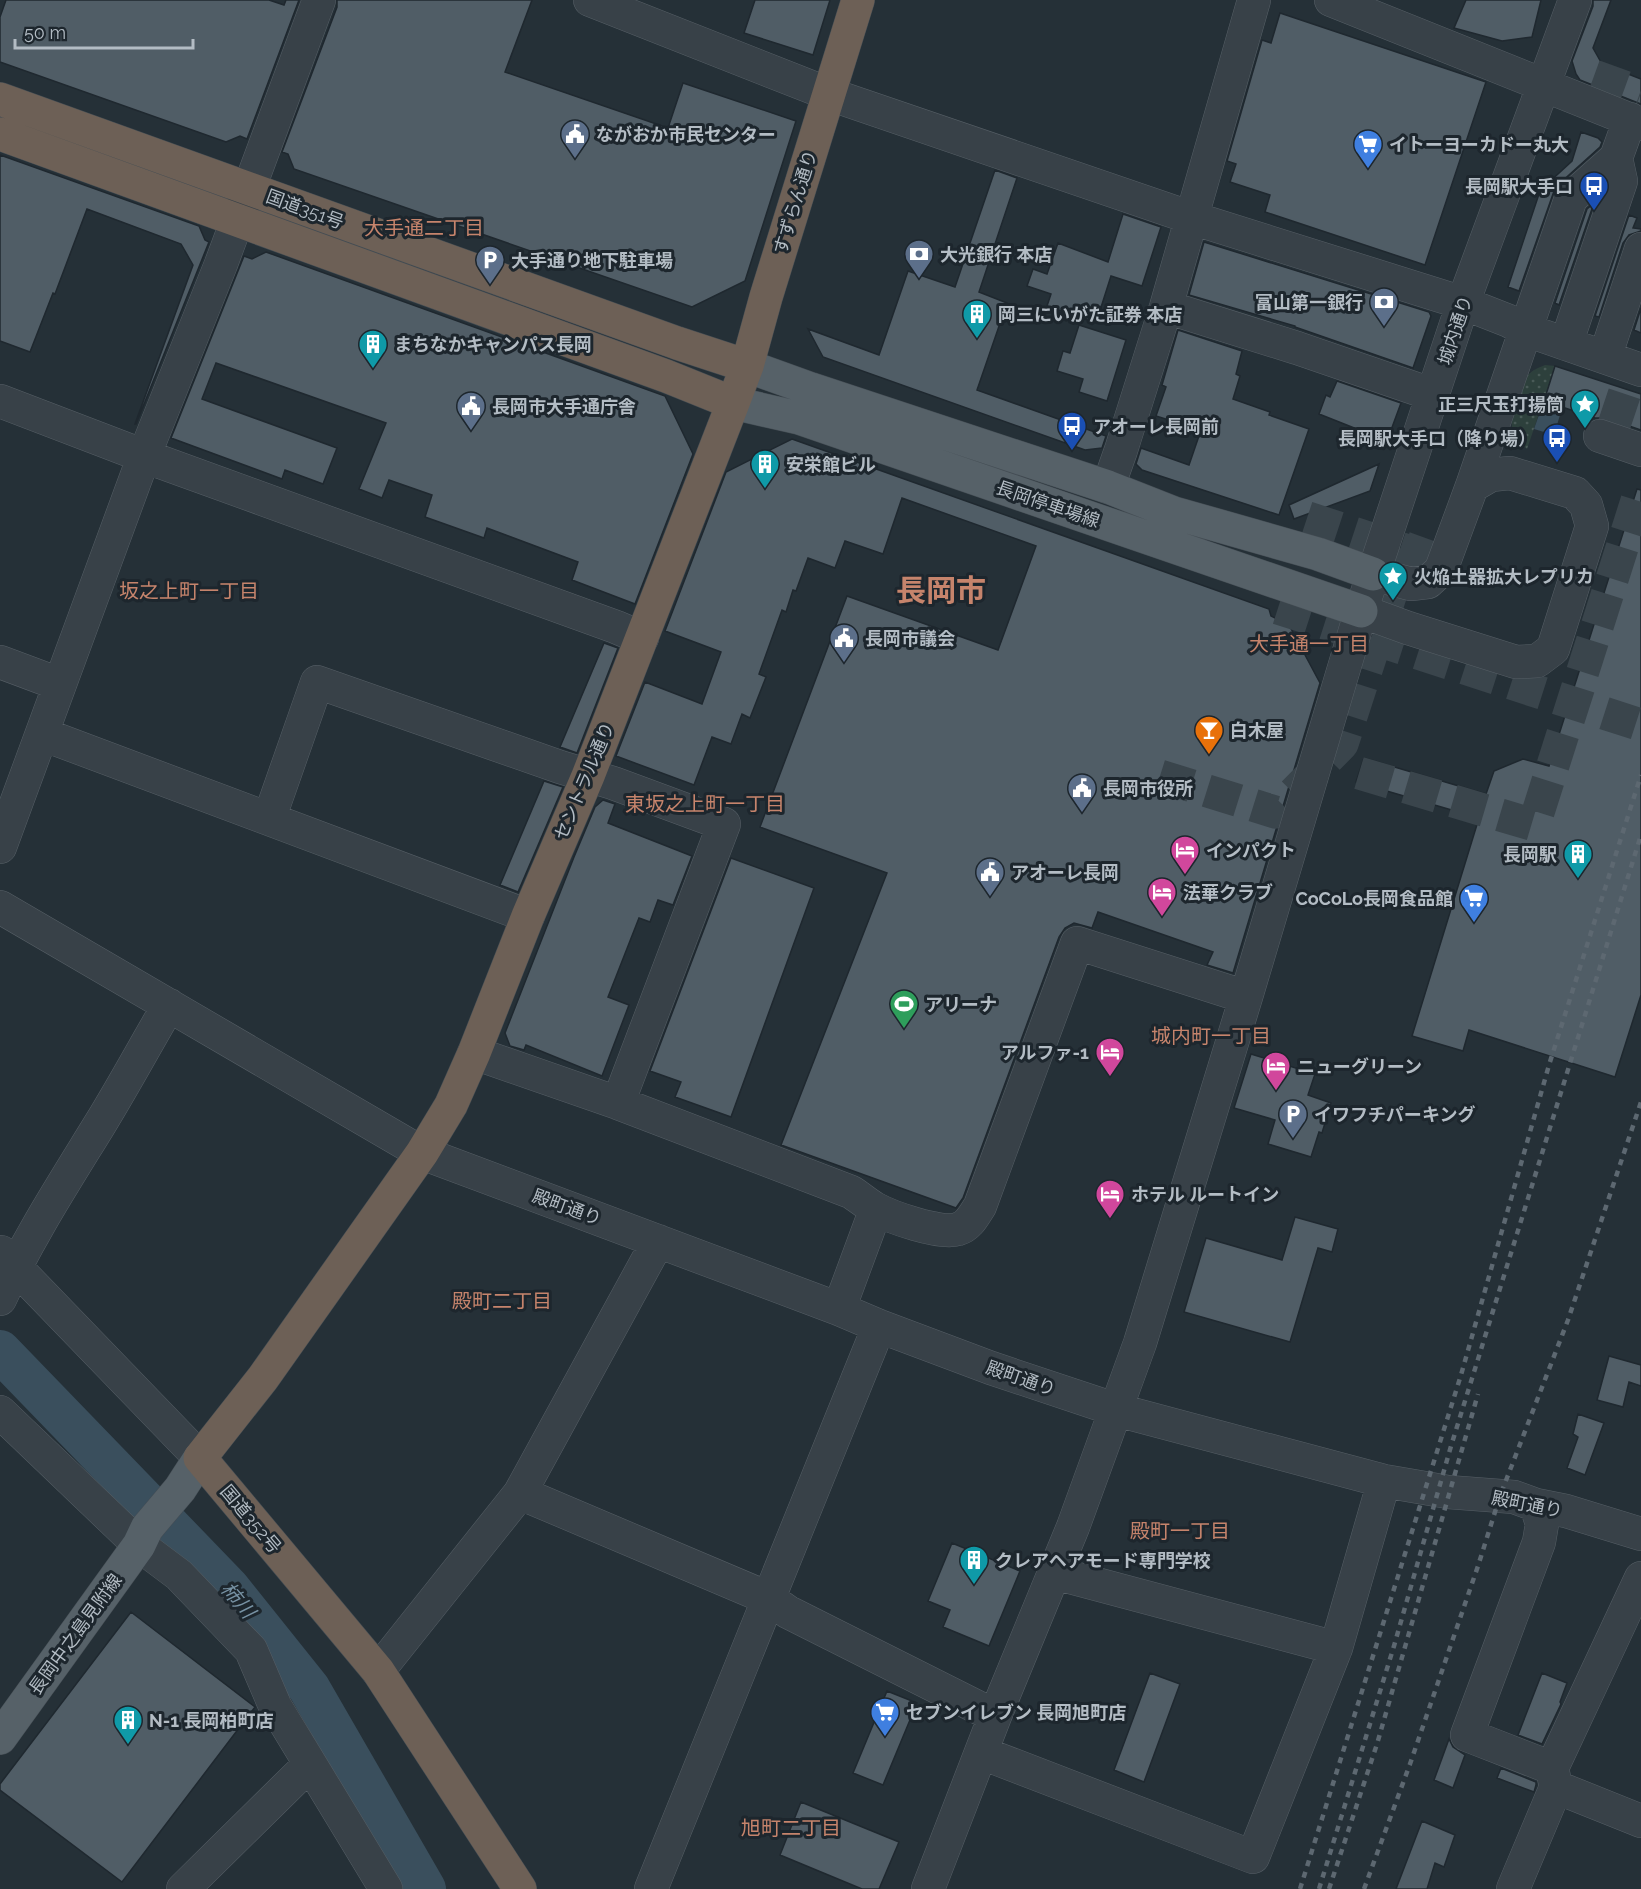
<svg xmlns="http://www.w3.org/2000/svg" width="1641" height="1889" font-family="Raleway,'Noto Sans JP',sans-serif">
	<defs>
		<pattern id="garden-dots" width="8" height="8" patternUnits="userSpaceOnUse" patternTransform="scale(1.5)"><rect width="8" height="8" fill="#2d403c"/><path d="M2 2h.1M6 6h.1" fill="none" stroke="#495a57" stroke-width="1.8" stroke-linecap="round"/></pattern>
	</defs>
	<rect width="100%" height="100%" fill="#253037"/>
	<!-- garden -->
	<path fill="url(#garden-dots)" d="M1545 365 1555 366 1527 449C1506 435 1511 422 1518 400 1521 393 1522 384 1526 378 1530 371 1538 368 1545 365Z"/>
	<!-- water -->
	<path fill="#3a4f5d" d="M1541 409 1560 415 1554 435 1534 429Z"/>
	<g fill="none" stroke-linecap="round" stroke-linejoin="round">
		<!-- river -->
		<path stroke="#3a4f5d" stroke-width="42" d="M0 1351 229 1588 309 1688 425 1889"/>
	</g>
	<!-- building -->
	<path fill="#505d66" stroke="#1f282f" stroke-width="1.5" d="M6 0H269L284 5 286 0H299L247 139 240 136 226 142 0 62V17Z
		M337 0H532L505 72 668 128 683 83 796 121 745 281 692 307 294 169 288 154 282 152 337 7Z
		M755 0H830L813 55 744 33Z
		M1466 0H1541L1532 37 1502 41 1454 28Z
		M1593 0H1611L1593 48 1602 64 1641 79V104L1580 80 1576 74 1572 61 1593 6Z
		M1280 13 1486 82 1425 265 1265 212 1270 195 1230 182 1236 164 1227 161 1262 40 1271 43Z
		M1581 132 1598 138 1602 142 1600 147 1559 184 1554 191 1519 291 1508 287 1542 185 1545 186 1572 161Z
		M0 155 199 226 205 240 209 242 136 424H135L193 265 181 244 87 209 55 294 53 293 30 352 0 341Z
		M995 170 1017 178 979 292 1007 303 977 390 1106 436 1102 448 1085 450 823 357 808 329 879 355 908 271 955 287Z
		M1594 203 1559 305 1555 303 1587 209Z
		M1123 214 1161 227 1142 286 1111 276 1096 323 1047 306 1051 294 1027 286 1033 269 1047 274 1058 243 1108 262Z
		M1629 215 1637 218 1633 228 1641 229V231L1629 235 1623 243 1599 317 1595 316Z
		M1204 242 1429 312 1431 316 1413 368 1295 327V326L1189 295Z
		M266 252 665 396 693 454 635 604 572 580 578 562 487 528 484 538 425 517 432 495 389 480 382 498 359 489 386 423 216 363 202 399 337 448 323 484 285 470 282 479 171 438 244 256 252 259Z
		M1641 308V333L1634 330Z
		M1079 325 1126 340 1107 401 1079 392 1083 379 1057 371 1063 351 1070 353Z
		M1178 330 1242 351 1236 374 1240 376 1233 399 1270 412 1269 415 1309 429 1279 515 1142 470 1136 464 1141 448 1189 465 1201 430 1156 416 1166 387 1162 385Z
		M1555 366 1641 394V430L1606 418H1595L1544 401Z
		M1337 381 1401 403 1387 441 1319 414 1326 395 1330 397Z
		M792 439 1269 609 1271 616 1289 625 1320 683 1233 973 1207 965 1213 952 1098 912 1092 928 1074 923 1065 928 1059 937 963 1198 956 1208 781 1145 887 873 760 827 847 596 998 650 1036 546 902 498 883 554 845 541 835 568 808 558 796 591 793 590 786 612 782 610 759 674 766 677 750 718 742 714 731 744 712 737 694 785 616 756 645 682 702 704 721 652 665 631 726 472Z
		M1379 464 1370 491 1294 519 1289 505Z
		M1637 489 1641 490V995L1615 1077 1469 1030 1463 1051 1412 1036 1479 818 1356 782 1364 758 1486 794 1494 771 1523 759 1549 766Z
		M604 643 618 648 577 753 560 747Z
		M544 781 563 787 518 892 500 885Z
		M603 800 615 804 608 823 692 856 673 905 658 900 650 922 639 918 608 997 629 1005 602 1076 526 1045 524 1050 510 1046 505 1033 574 857 595 807Z
		M731 858 814 888 731 1117 675 1097 681 1082 650 1071Z
		M1251 1054 1315 1074 1308 1095 1331 1103 1322 1133 1319 1132 1311 1157 1268 1144 1275 1120 1234 1108Z
		M1295 1217 1338 1229 1332 1252 1318 1248 1290 1342 1184 1312 1206 1238 1282 1260Z
		M1609 1356 1641 1365V1386L1629 1382 1623 1407 1597 1400Z
		M1578 1414 1604 1423 1585 1475 1567 1468 1578 1437 1573 1434Z
		M952 1543 1020 1571 989 1646 943 1627 950 1610 928 1601Z
		M131 1612 255 1707 122 1882 0 1790V1784Z
		M1150 1673 1180 1684 1144 1782 1114 1770Z
		M1542 1673 1567 1683 1560 1702 1561 1704 1542 1744 1518 1735Z
		M887 1691 917 1703 883 1785 853 1773Z
		M1449 1739 1453 1747 1465 1755 1453 1788 1434 1780Z
		M1501 1768 1536 1782V1785L1534 1792 1497 1778Z
		M801 1802 899 1842 879 1889H862L780 1855Z
		M1422 1821 1455 1835 1444 1867 1435 1863 1427 1889H1396Z"/>
	<g fill="none" stroke-linecap="round" stroke-linejoin="round">
		<!-- minor-tunnel -->
		<path stroke="#3a454c" stroke-width="33" stroke-dasharray="33 16" stroke-linecap="butt" d="M1594 76 1641 93
			M1614 425 1626 389
			M1405 550 1419 555 1427 533
			M1278 608 1641 725
			M1359 773 1534 825 1641 488
			M1160 776 1275 812 1342 744 1405 550 1302 516"/>
		<!-- minor casing -->
		<g stroke="#565f66" stroke-width="34">
			<path id="minor" d="M590 0 829 94 1192 218 1463 303 1509 321 1526 330 1641 370
				M1331 0 1641 124
				M1166 307 1297 348 1434 395
				M1566 344 1621 181 1616 158
				M1605 357 1641 249
				M0 401 144 456 616 627 642 638
				M1600 436 1641 450
				M1108 487 1121 450 1166 307 1254 0
				M1373 574 1411 584 1428 582 1441 570 1472 486 1571 198 1616 158 1630 119
				M1361 611 1408 628 1516 662 1537 661 1553 649 1592 526 1586 505 1575 493 1510 473 1491 475 1472 486
				M0 662 59 684
				M42 734 528 916
				M269 819 317 682 560 767 613 783 724 824 618 1103
				M0 847 144 456 221 264 319 0
				M0 907 422 1153 839 1309 879 1326 991 1368 1117 1410 1384 1481 1448 1492 1514 1497 1536 1505 1566 1511 1641 1534
				M474 1053 618 1103 851 1192C859 1197 866 1203 874 1208 890 1217 941 1235 958 1229 969 1226 974 1215 980 1206L1077 943 1246 997
				M1 1252 200 1458
				M0 1299C28 1238 65 1181 100 1124 124 1085 146 1044 169 1005
				M839 1309 876 1209
				M0 1412 139 1545 179 1575 251 1650 275 1706 386 1889
				M520 1493 768 1598 788 1612 995 1716
				M1055 1573 1336 1648
				M378 1671 520 1493 658 1241
				M982 1753 1253 1857 1336 1648 1384 1481
				M1552 1768 1641 1578
				M1556 1787 1641 1821
				M183 1889 310 1764
				M651 1889 879 1326
				M928 1889 995 1716 1073 1527 1140 1343 1246 997 1361 611 1463 303 1575 0
				M1513 1889 1556 1787 1552 1768 1467 1735 1539 1542 1542 1524 1536 1505"/>
		</g>
		<!-- major casing -->
		<g stroke="#444d54" stroke-width="34">
			<path id="major" d="M747 366 811 389 1108 487 1174 513 1318 554 1373 574
				M733 403 799 418 1361 611
				M0 1738 139 1545 147 1528 180 1489 200 1458"/>
		</g>
		<!-- highway casing -->
		<g stroke="#434c53" stroke-width="34">
			<path id="highway" d="M0 99 677 343 747 366
				M0 134 666 376 733 403
				M520 1889 378 1671 200 1458 263 1378 422 1153 451 1105 474 1053 528 916 588 776 733 403 747 366 766 297 858 0"/>
		</g>
		<!-- minor -->
		<use href="#minor" stroke="#384148" stroke-width="33"/>
		<!-- major -->
		<use href="#major" stroke="#566168" stroke-width="33"/>
		<!-- highway -->
		<use href="#highway" stroke="#6d6056" stroke-width="33"/>
		<!-- rail -->
		<path stroke="#5d6871" stroke-width="4.5" stroke-dasharray="6 6" stroke-linecap="butt" d="M1300 1889 1461 1375 1549 1065 1641 775
			M1319 1889 1394 1646 1451 1446 1641 835
			M1329 1889 1377 1744 1478 1394
			M1364 1889 1410 1764 1478 1566 1500 1496 1568 1320 1641 1102"/>
	</g>
	<!-- icons -->
	<defs>
		<g id="civic-pin" transform="scale(1.5)"><path d="M0 17L-7.5 6A9.5 9.5 0 1 1 7.5 6Z" fill="#5c6f8a" stroke="#1d262d"/><path d="M-.6-6.5H3V-4.5H.6V-3L4-1V1h2V6H-6V1h2V-1L-.6-3ZM-1.2 2.5V6h2.4V2.5Z" fill="#fff"/></g>
		<g id="supermarket-pin" transform="scale(1.5)"><path d="M0 17L-7.5 6A9.5 9.5 0 1 1 7.5 6Z" fill="#3f7fe0" stroke="#1d262d"/><path d="M-6-5.5h2.5l.6 2H6L4.5 2H-2.5L-4.4-4H-6ZM-1.5 3.2a1.3 1.3 0 1 0 .1 0ZM3 3.2a1.3 1.3 0 1 0 .1 0Z" fill="#fff"/></g>
		<g id="bus-pin" transform="scale(1.5)"><path d="M0 17L-7.5 6A9.5 9.5 0 1 1 7.5 6Z" fill="#1a4fb4" stroke="#1d262d"/><path d="M-5-6H5V4H4V6H2V4H-2V6H-4V4H-5ZM-3.5-4V0h7V-4ZM-3.5 1.2v1.5H-2V1.2ZM2 1.2v1.5H3.5V1.2Z" fill="#fff"/></g>
		<g id="bank-pin" transform="scale(1.5)"><path d="M0 17L-7.5 6A9.5 9.5 0 1 1 7.5 6Z" fill="#5c6f8a" stroke="#1d262d"/><path d="M-6-4H6V4H-6ZM0-2.3a2.3 2.3 0 1 0 0 4.6a2.3 2.3 0 1 0 0-4.6Z" fill="#fff"/></g>
		<g id="parking-pin" transform="scale(1.5)"><path d="M0 17L-7.5 6A9.5 9.5 0 1 1 7.5 6Z" fill="#5c6f8a" stroke="#1d262d"/><path d="M-3.5-5.5H1a3.5 3.5 0 0 1 0 7H-1V5.5H-3.5ZM-1-3.4V-.6H.8a1.4 1.4 0 0 0 0-2.8Z" fill="#fff"/></g>
		<g id="building-pin" transform="scale(1.5)"><path d="M0 17L-7.5 6A9.5 9.5 0 1 1 7.5 6Z" fill="#0f9aa8" stroke="#1d262d"/><path d="M-4-6H4V6H1V3H-1V6H-4ZM-2.5-4.3h1.7v1.8h-1.7ZM.8-4.3h1.7v1.8H.8ZM-2.5-1h1.7V.8h-1.7ZM.8-1h1.7V.8H.8Z" fill="#fff"/></g>
		<g id="sight-pin" transform="scale(1.5)"><path d="M0 17L-7.5 6A9.5 9.5 0 1 1 7.5 6Z" fill="#0f9aa8" stroke="#1d262d"/><path d="M0-6L1.8-2.2L6-1.7L2.9 1.2L3.7 5.4L0 3.3L-3.7 5.4L-2.9 1.2L-6-1.7L-1.8-2.2Z" fill="#fff"/></g>
		<g id="bar-pin" transform="scale(1.5)"><path d="M0 17L-7.5 6A9.5 9.5 0 1 1 7.5 6Z" fill="#e8710a" stroke="#1d262d"/><path d="M-6-5H6L.8 .8V4.5H3.5V6h-7V4.5H-.8V.8Z" fill="#fff"/></g>
		<g id="hotel-pin" transform="scale(1.5)"><path d="M0 17L-7.5 6A9.5 9.5 0 1 1 7.5 6Z" fill="#d1479c" stroke="#1d262d"/><path d="M-6-4.5h1.5V1H6V5H4.5V3h-9V5H-6ZM-4 0a1.8 1.8 0 1 1 3.6 0ZM.5 0V-2.5h3Q6-2.5 6 0Z" fill="#fff"/></g>
		<g id="stadium-pin" transform="scale(1.5)"><path d="M0 17L-7.5 6A9.5 9.5 0 1 1 7.5 6Z" fill="#2e9e5b" stroke="#1d262d"/><path d="M0-5a6.5 5 0 1 0 0 10a6.5 5 0 1 0 0-10ZM-3.5-1.8h7v3.6h-7Z" fill="#fff"/></g>
	</defs>
	<g fill-rule="evenodd">
		<use href="#civic-pin" x="575" y="134"/>
		<use href="#supermarket-pin" x="1368" y="144"/>
		<use href="#bus-pin" x="1594" y="186"/>
		<use href="#bank-pin" x="919" y="254"/>
		<use href="#parking-pin" x="490" y="260"/>
		<use href="#bank-pin" x="1384" y="302"/>
		<use href="#building-pin" x="977" y="314"/>
		<use href="#building-pin" x="373" y="344"/>
		<use href="#sight-pin" x="1585" y="404"/>
		<use href="#civic-pin" x="471" y="406"/>
		<use href="#bus-pin" x="1072" y="426"/>
		<use href="#bus-pin" x="1557" y="438"/>
		<use href="#building-pin" x="765" y="464"/>
		<use href="#sight-pin" x="1393" y="576"/>
		<use href="#civic-pin" x="844" y="638"/>
		<use href="#bar-pin" x="1209" y="730"/>
		<use href="#civic-pin" x="1082" y="788"/>
		<use href="#hotel-pin" x="1185" y="850"/>
		<use href="#building-pin" x="1578" y="854"/>
		<use href="#civic-pin" x="990" y="872"/>
		<use href="#hotel-pin" x="1162" y="892"/>
		<use href="#supermarket-pin" x="1474" y="898"/>
		<use href="#stadium-pin" x="904" y="1004"/>
		<use href="#hotel-pin" x="1110" y="1052"/>
		<use href="#hotel-pin" x="1276" y="1066"/>
		<use href="#parking-pin" x="1293" y="1114"/>
		<use href="#hotel-pin" x="1110" y="1194"/>
		<use href="#building-pin" x="974" y="1560"/>
		<use href="#supermarket-pin" x="885" y="1712"/>
		<use href="#building-pin" x="128" y="1720"/>
	</g>
	<g text-anchor="middle" dominant-baseline="central" stroke-width="6" stroke-linejoin="round" paint-order="stroke">
		<!-- poi labels -->
		<g font-size="18" font-weight="bold" fill="#b3bcc4" stroke="#1d262d" text-anchor="start">
			<text x="596" y="134">ながおか市民センター</text>
			<text x="1389" y="144">イトーヨーカドー丸大</text>
			<text x="1573" y="186" text-anchor="end">長岡駅大手口</text>
			<text x="940" y="254">大光銀行 本店</text>
			<text x="511" y="260">大手通り地下駐車場</text>
			<text x="1363" y="302" text-anchor="end">富山第一銀行</text>
			<text x="998" y="314">岡三にいがた証券 本店</text>
			<text x="394" y="344">まちなかキャンパス長岡</text>
			<text x="1564" y="404" text-anchor="end">正三尺玉打揚筒</text>
			<text x="492" y="406">長岡市大手通庁舎</text>
			<text x="1093" y="426">アオーレ長岡前</text>
			<text x="1536" y="438" text-anchor="end">長岡駅大手口（降り場）</text>
			<text x="786" y="464">安栄館ビル</text>
			<text x="1414" y="576">火焔土器拡大レプリカ</text>
			<text x="865" y="638">長岡市議会</text>
			<text x="1230" y="730">白木屋</text>
			<text x="1103" y="788">長岡市役所</text>
			<text x="1206" y="850">インパクト</text>
			<text x="1557" y="854" text-anchor="end">長岡駅</text>
			<text x="1011" y="872">アオーレ長岡</text>
			<text x="1183" y="892">法華クラブ</text>
			<text x="1453" y="898" text-anchor="end">CoCoLo長岡食品館</text>
			<text x="925" y="1004">アリーナ</text>
			<text x="1089" y="1052" text-anchor="end">アルファ-1</text>
			<text x="1297" y="1066">ニューグリーン</text>
			<text x="1314" y="1114">イワフチパーキング</text>
			<text x="1131" y="1194">ホテル ルートイン</text>
			<text x="995" y="1560">クレアヘアモード専門学校</text>
			<text x="906" y="1712">セブンイレブン 長岡旭町店</text>
			<text x="149" y="1720">N-1 長岡柏町店</text>
		</g>
		<!-- street labels -->
		<g font-size="18" fill="#b3bcc4" stroke="#1d262d">
			<text transform="translate(795 202) rotate(-73)">すずらん通り</text>
			<text transform="translate(305 209) rotate(20)">国道351号</text>
			<text transform="translate(1455 330) rotate(-72)">城内通り</text>
			<text transform="translate(1048 504) rotate(19)">長岡停車場線</text>
			<text transform="translate(584 781) rotate(-67)">セントラル通り</text>
			<text transform="translate(567 1207) rotate(20)">殿町通り</text>
			<text transform="translate(1021 1378) rotate(19)">殿町通り</text>
			<text transform="translate(1527 1504) rotate(11)">殿町通り</text>
			<text transform="translate(251 1519) rotate(50)">国道352号</text>
			<text transform="translate(75 1634) rotate(-54)">長岡中之島見附線</text>
		</g>
		<!-- neighbourhood labels -->
		<g font-size="20" fill="#c6846c" stroke="#1d262d">
			<text x="424" y="228">大手通二丁目</text>
			<text x="189" y="591">坂之上町一丁目</text>
			<text x="1309" y="644">大手通一丁目</text>
			<text x="705" y="804">東坂之上町一丁目</text>
			<text x="1211" y="1036">城内町一丁目</text>
			<text x="502" y="1301">殿町二丁目</text>
			<text x="1180" y="1531">殿町一丁目</text>
			<text x="791" y="1828">旭町二丁目</text>
		</g>
		<!-- water labels -->
		<g font-size="20" font-style="italic" fill="#7792a4" stroke="#1d262d">
			<text transform="translate(238 1600) rotate(50)">柿川</text>
		</g>
		<!-- town labels -->
		<g font-size="30" font-weight="bold" fill="#c6846c" stroke="#1d262d">
			<text x="941" y="590">長岡市</text>
		</g>
	</g>
	<!-- scale -->
	<path d="M15 39v9h178v-9" fill="none" stroke="#b3bcc4" stroke-width="3"/>
	<text x="24" y="39" font-size="18" fill="#b3bcc4" stroke="#1d262d" stroke-width="4.5" paint-order="stroke">50 m</text>
</svg>
